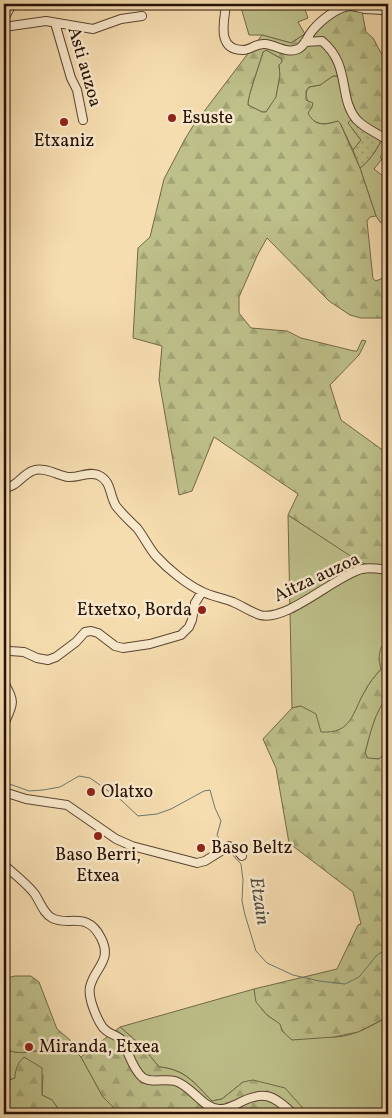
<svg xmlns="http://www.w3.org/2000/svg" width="392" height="1118" font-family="Vollkorn,serif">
	<defs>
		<pattern id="forest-firs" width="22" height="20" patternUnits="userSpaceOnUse" patternTransform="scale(1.25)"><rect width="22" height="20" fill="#bec08a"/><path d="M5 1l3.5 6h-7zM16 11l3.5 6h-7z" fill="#a3a476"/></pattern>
		<pattern id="garden-dots" width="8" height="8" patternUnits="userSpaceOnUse" patternTransform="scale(1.25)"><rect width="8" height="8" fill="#bec08a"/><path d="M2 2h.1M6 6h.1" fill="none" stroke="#a3a476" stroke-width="1.8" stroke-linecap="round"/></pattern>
	</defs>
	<rect width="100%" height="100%" fill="#f6ddb0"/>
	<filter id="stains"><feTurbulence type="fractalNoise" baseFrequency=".004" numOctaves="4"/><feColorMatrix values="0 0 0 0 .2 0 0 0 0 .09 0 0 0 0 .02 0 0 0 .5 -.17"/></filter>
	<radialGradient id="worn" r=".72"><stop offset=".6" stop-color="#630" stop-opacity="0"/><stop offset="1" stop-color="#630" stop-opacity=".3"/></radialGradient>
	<!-- grass -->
	<path fill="#bec08a" stroke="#726848" d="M240 4H303L308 18 298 22 305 34 291 43 262 35H249Z
		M266 50 282 59V62L279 65 280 75 276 98 266 112H262L248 105C247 98 260 63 263 52Z
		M333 76H338L353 117V130L361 140 353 150 340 123 338 121C325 125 315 126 307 113L312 107C307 100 303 95 309 87L320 85Z
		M381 141 388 144V155L384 152 380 157 382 159 374 169 388 180V221L382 223 380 222 376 216 360 168C369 161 376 151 381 141Z
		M288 515 353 557 367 565 388 569V647L383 646 379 659 381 669C375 676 369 683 365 691 352 713 353 734 321 733L301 706 292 708Z
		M388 696V750L379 759H368L365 753C370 734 374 711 388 696Z
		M254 989C259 1021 284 1025 311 1032 318 1033 327 1037 334 1037 351 1037 367 1028 382 1020L386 1005 388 1004V1114H303L302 1107 243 1082 222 1099 212 1101C194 1083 186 1069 159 1067L142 1046 120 1027Z
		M60 1045 69 1050 71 1047 81 1057 103 1097 120 1114H62L52 1100 42 1095 43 1075 15 1078 4 1082V1048C20 1058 42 1049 60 1045Z"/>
	<!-- forest -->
	<path fill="url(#forest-firs)" stroke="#726848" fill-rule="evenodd" d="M349 5 362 11 366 32 373 38 381 53 388 54V144C376 139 361 128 354 117 347 107 343 88 338 76H333L320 85 309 87 306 91V100L313 103 312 107 308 113C315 127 325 125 338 121L340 123 360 168 376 216 370 217 367 221 373 279 376 281 388 276V318H361L350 315 329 301 267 238 258 254 239 297V313L251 328 287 331 301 338 354 351H357L362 340 366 341 359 355 330 385 341 420 388 454V569L367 565 352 557 288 515 298 494 214 437 192 491 179 495 159 380 162 346 133 338 138 248 150 237 164 179 185 139 193 126 262 35 291 43ZM266 50 282 59V62L279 65 280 75 276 97 266 112H262L248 105C247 98 260 63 263 52Z
		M382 646 388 647V696C375 711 370 734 365 753L368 758 379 759 388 750V1004L386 1005 382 1020 358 1032 334 1037 292 1040 282 1031 280 1024 267 1015 256 1002 254 989 337 969 358 925 361 924 353 892 289 843 276 768 263 739 292 708 301 706 316 714 321 732C352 734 352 713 365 691 369 683 375 676 381 669 379 660 378 654 382 646Z
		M15 976H31L39 982 57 1029 70 1040 71 1047 69 1050 60 1045C42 1049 20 1058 4 1048V977L7 978Z
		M120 1027 142 1046 159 1067C185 1069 195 1084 212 1101L222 1099 243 1082 253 1080 285 1088 302 1107 303 1114H120L103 1097 81 1057Z
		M24 1057 42 1068V1095L52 1100 62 1114H4V1082L15 1078C15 1069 18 1063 24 1057Z"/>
	<!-- garden -->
	<path fill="url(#garden-dots)" stroke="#726848" d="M353 117 364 128 381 141C376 151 369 161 360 168L353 150 361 140 348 123Z"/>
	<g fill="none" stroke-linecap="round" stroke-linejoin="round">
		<!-- stream -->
		<path stroke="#6d776c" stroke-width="1" d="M4 782 29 791 43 790 60 787 79 776 90 778 121 800 138 816 157 814 171 809 204 791 210 790 215 808 221 821 217 835 223 845
			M229 851 241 864 243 880 242 901 245 915 256 951 267 963 293 975 319 981 345 984 359 977 377 955 388 948"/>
		<!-- minor casing -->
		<g stroke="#5a4430" stroke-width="10">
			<path id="minor" d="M226 4C225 19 215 50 243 50 251 50 256 43 265 44 276 45 287 54 298 49 305 46 307 37 312 31 320 21 337 7 350 6 355 6 360 8 365 9 373 10 380 9 388 11
				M4 19 12 4
				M55 23 71 78 77 90 83 120
				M4 27 46 21 93 29 121 19 142 16
				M305 42 322 41C351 65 338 97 356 119 365 129 378 133 388 141
				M4 487C15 489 22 475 32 471 43 466 57 475 68 477 79 478 88 471 98 475 112 481 109 495 116 506 122 514 130 521 137 528 144 537 149 548 156 556 167 568 186 584 201 591 210 596 223 598 233 602 242 606 251 612 260 615 287 622 335 576 362 569 371 567 379 569 388 570
				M4 648 10 651 24 652 37 658 48 660 56 657 76 642 85 632 91 631 98 633 115 646 123 648 150 644 181 635 189 627 192 620 195 603 202 592
				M4 683C16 702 13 705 4 724
				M4 792 26 799 67 805 116 839 132 846 197 863 205 861 229 846 237 850 242 856
				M4 865C14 874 26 883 34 893 40 901 43 913 52 918 68 927 87 910 101 938 113 961 94 968 90 987 88 997 95 1014 100 1023 106 1035 117 1034 123 1041 125 1043 126 1048 127 1051 131 1060 135 1071 142 1077 150 1084 165 1078 175 1081 192 1086 202 1108 219 1109 226 1110 231 1106 237 1104 263 1090 273 1094 293 1114"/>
		</g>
		<!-- minor -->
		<use href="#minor" stroke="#f9e9cc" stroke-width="8"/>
	</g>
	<!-- markers -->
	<g fill="#8f2418" stroke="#f9e9cc" stroke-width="2">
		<circle cx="172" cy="118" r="5"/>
		<circle cx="64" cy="122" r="5"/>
		<circle cx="202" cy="610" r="5"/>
		<circle cx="91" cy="792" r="5"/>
		<circle cx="98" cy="836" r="5"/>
		<circle cx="201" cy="848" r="5"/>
		<circle cx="29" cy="1047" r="5"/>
	</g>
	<g text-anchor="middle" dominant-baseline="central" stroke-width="5" stroke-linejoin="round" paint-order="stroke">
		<!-- street labels -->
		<g font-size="18" fill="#261105" stroke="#f9e9cc">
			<text transform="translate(84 67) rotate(74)">Asti auzoa</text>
			<text transform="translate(317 578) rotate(-25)">Aitza auzoa</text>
		</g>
		<!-- poi labels -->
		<g font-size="18" fill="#261105" stroke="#f9e9cc" text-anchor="start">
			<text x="182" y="118">Esuste</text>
			<text x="64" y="141" text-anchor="middle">Etxaniz</text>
			<text x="192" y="610" text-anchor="end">Etxetxo, Borda</text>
			<text x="101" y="792">Olatxo</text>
			<text x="211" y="848">Baso Beltz</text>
			<text x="98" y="855" text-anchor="middle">Baso Berri,<tspan x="98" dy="21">Etxea</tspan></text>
			<text x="39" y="1047">Miranda, Etxea</text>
		</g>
		<!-- water labels -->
		<g font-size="19" font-style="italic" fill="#504c41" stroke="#f9e9cc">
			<text transform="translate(259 901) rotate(81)">Etzain</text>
		</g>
	</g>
	<!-- margin -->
	<rect width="392" height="1118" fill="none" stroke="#f6ddb0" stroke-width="20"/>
	<rect x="5" y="5" width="382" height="1108" fill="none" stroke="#261105" stroke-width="2.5"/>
	<rect x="10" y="10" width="372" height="1098" fill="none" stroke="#261105"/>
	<rect width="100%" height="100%" filter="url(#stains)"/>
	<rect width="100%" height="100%" fill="url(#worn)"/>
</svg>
